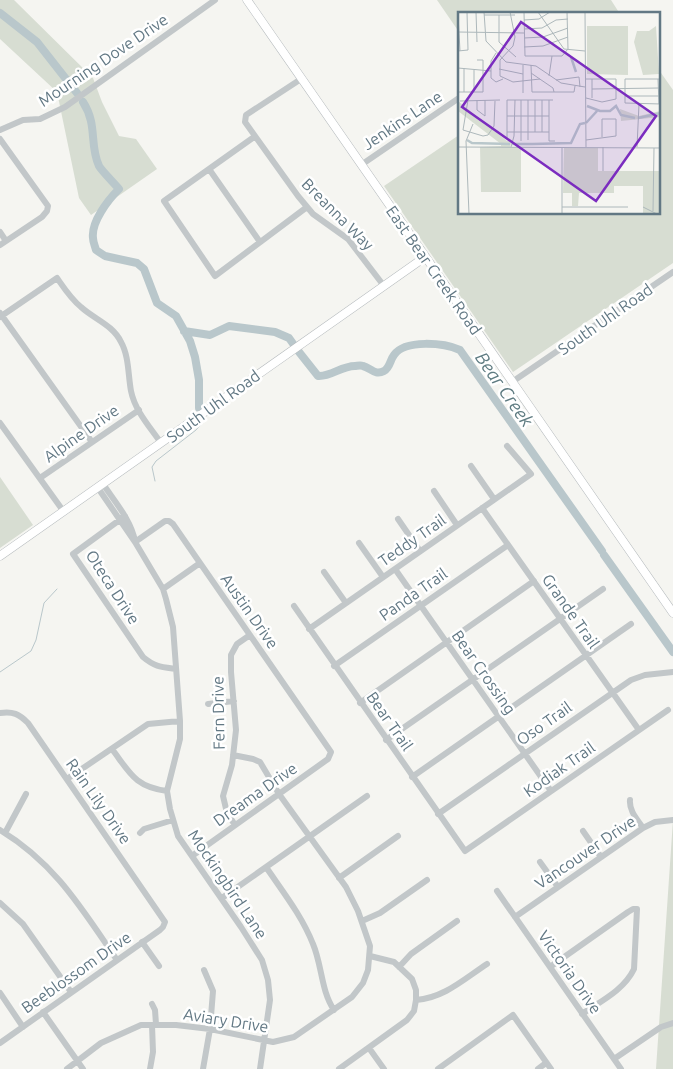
<svg xmlns="http://www.w3.org/2000/svg" width="673" height="1069" font-family="Ubuntu,sans-serif">
	<rect width="100%" height="100%" fill="#f5f5f1"/>
	<!-- green -->
	<path fill="#d7ddd2" d="M0 0H14L93 78 102 102 119 136 136 139 157 169 91 215 79 198 57 92 0 39Z
		M437 0H611L620 14H459V32Z
		M659 70 673 90V263L513 372 384 186 459 135V214H659Z
		M0 477 33 525 0 548Z
		M673 820V1069H656Z"/>
	<g fill="none" stroke-linecap="round" stroke-linejoin="round">
		<!-- stream -->
		<path stroke="#b9c7cb" stroke-width="1" d="M155 481 152 467 156 461 196 430 202 423V420
			M0 672 31 651 36 640 44 603 57 589"/>
		<!-- river -->
		<path stroke="#b9c7cb" stroke-width="8" d="M0 13 37 42 77 93
			M83 102C98 125 89 145 99 166 101 170 114 183 119 189 108 200 91 222 93 238 93 242 95 246 96 250L105 256 137 263 144 269 157 303 176 316 190 341 195 357 199 380V408
			M184 331 210 335 229 326 275 332 289 338 294 345
			M299 352 318 376C331 377 341 366 355 366 357 366 360 365 363 366 371 368 375 376 384 371 390 368 390 360 394 355 405 339 444 343 460 350L602 551
			M604 555 673 652"/>
		<!-- major casing -->
		<g stroke="#b5babd" stroke-width="9">
			<path id="major" d="M247 0 673 613
				M0 556 425 257"/>
		</g>
		<!-- minor -->
		<path stroke="#c2c7c9" stroke-width="6" d="M301 79 246 115 245 122 298 196 313 214 348 239 384 286
			M0 130 23 120 40 119 65 107 215 0
			M254 137 164 201 215 276 307 207
			M0 139 48 206 47 211 42 217 0 245
			M361 165 459 98
			M209 169 260 242
			M0 232 6 241
			M0 313 92 442
			M0 317 57 278C64 288 71 299 81 307 94 319 113 325 121 342 129 356 128 375 131 391 135 411 150 427 161 443
			M512 382 673 272
			M0 423 64 512
			M471 466 494 499
			M40 478 139 410
			M103 484C115 502 131 520 135 541
			M98 488 135 542 163 589 166 599 173 627 180 721V739L167 791 170 809 178 836 241 927 262 960 268 980 270 1000 260 1069
			M434 491 457 525
			M482 508 639 730
			M125 516 73 554 143 657C155 667 161 667 176 669
			M398 519 420 551
			M135 542 165 521H169L173 524 331 752 328 759 192 856
			M359 543 383 577
			M395 569 551 791
			M324 572 346 603
			M163 589 200 563
			M294 606 465 851 668 710
			M309 629 531 474 507 446
			M334 666 508 545
			M360 703 534 581
			M208 704 234 701
			M0 713C13 711 19 714 28 723L165 922 163 927 160 930 0 1043
			M386 740 603 589
			M112 749C130 773 135 787 167 791
			M412 777 631 624
			M67 779 148 724 180 721
			M630 800C629 811 637 819 643 828
			M438 814 631 680 645 675 673 672
			M235 825 227 813 223 796 232 765 236 730 231 672V655L237 644 250 635
			M0 830C55 863 82 909 117 960
			M583 831 601 857
			M5 833 26 794
			M140 833 144 829 173 820
			M540 862 558 887
			M266 867C283 892 302 916 313 944 322 965 321 991 334 1010
			M339 878 398 836
			M497 891 621 1069
			M222 898 367 796
			M0 903 23 924 71 992
			M515 917 643 828 655 822 673 820
			M362 921 380 913 427 880
			M142 942 159 966
			M399 967 411 954 457 921
			M550 967 628 912 633 909H637L634 969C624 990 601 1001 582 1014
			M0 993 23 1027
			M416 1000C444 998 464 979 487 964
			M152 1004 155 1010 156 1024
			M43 1012 83 1069
			M369 1048 384 1069
			M614 1059 661 1027 673 1023
			M67 1069 101 1043 141 1025H176L210 1029 273 1042 294 1037 352 997 363 983 368 970 370 946 358 911 346 887 279 794 260 762 253 759 233 755
			M150 1069 153 1052 152 1025
			M203 1069 210 1029 213 991 204 970
			M339 1069 407 1020 414 1011 416 1000V990L412 979 394 962 370 956
			M438 1069 513 1015 551 1069
			M538 1069 546 1063"/>
		<!-- major -->
		<use href="#major" stroke="#fff" stroke-width="8"/>
	</g>
	<g text-anchor="middle" dominant-baseline="central" stroke-width="5" stroke-linejoin="round" paint-order="stroke">
		<!-- street labels -->
		<g font-size="16" fill="#627884" stroke="#fff">
			<text transform="translate(103 60) rotate(-34)">Mourning Dove Drive</text>
			<text transform="translate(402 120) rotate(-34)">Jenkins Lane</text>
			<text transform="translate(338 214) rotate(45)">Breanna Way</text>
			<text transform="translate(434 270) rotate(55)">East Bear Creek Road</text>
			<text transform="translate(605 319) rotate(-35)">South Uhl Road</text>
			<text transform="translate(213 406) rotate(-36)">South Uhl Road</text>
			<text transform="translate(81 433) rotate(-35)">Alpine Drive</text>
			<text transform="translate(412 540) rotate(-35)">Teddy Trail</text>
			<text transform="translate(113 587) rotate(57)">Oteca Drive</text>
			<text transform="translate(413 594) rotate(-35)">Panda Trail</text>
			<text transform="translate(250 611) rotate(55)">Austin Drive</text>
			<text transform="translate(571 611) rotate(55)">Grande Trail</text>
			<text transform="translate(484 672) rotate(55)">Bear Crossing</text>
			<text transform="translate(218 713) rotate(-91)">Fern Drive</text>
			<text transform="translate(390 721) rotate(55)">Bear Trail</text>
			<text transform="translate(544 723) rotate(-35)">Oso Trail</text>
			<text transform="translate(559 769) rotate(-35)">Kodiak Trail</text>
			<text transform="translate(255 794) rotate(-35)">Dreama Drive</text>
			<text transform="translate(99 801) rotate(55)">Rain Lily Drive</text>
			<text transform="translate(585 852) rotate(-34)">Vancouver Drive</text>
			<text transform="translate(228 884) rotate(56)">Mockingbird Lane</text>
			<text transform="translate(76 972) rotate(-35)">Beeblossom Drive</text>
			<text transform="translate(570 972) rotate(55)">Victoria Drive</text>
			<text transform="translate(226 1020) rotate(9)">Aviary Drive</text>
		</g>
		<!-- water labels -->
		<g font-size="18" font-style="italic" fill="#5e7b81" stroke="#fff">
			<text transform="translate(505 389) rotate(55)">Bear Creek</text>
		</g>
	</g>
	<!-- overview -->
	<g transform="translate(458 12)">
		<rect width="202" height="202" fill="#f5f5f1"/>
		<path d="M129 14H170V63L129 62ZM198 14 201 62 185 63 176 30 179 19H191ZM0 89 49 129H54L52 135H63V180H23L22 135 43 134V132L0 99ZM162 97 181 104 202 99V105L163 109ZM106 136H140V159H202V202H185V174H156V181H121L120 194H114V181H105Z" fill="#d7ddd2"/>
		<path fill="none" stroke="#b9c7cb" stroke-width="2.5" d="M113 45 118 60M129 94 142 99H152L158 94 163 103 177 106M180 106 203 101M128 111 139 99M9 128 14 131 52 132M54 132H75M75 132 113 131 122 112 127 111"/>
		<path fill="none" stroke="#adb8bb" stroke-width="1" d="M18 0 19 30M26 0 28 29 48 50 78 54 103 71 127 75M52 0 57 25 55 34 42 48V64L55 70 82 67M66 0 67 44H104L110 37 109 0M80 0 106 37 127 39M127 0 128 135M0 3 2 39M26 3H57M41 3V30L58 45M66 8 81 7 92 0M66 17 84 16 98 8 110 7M0 20 66 21M66 26 85 25 110 16M66 35 85 34 110 25M0 39 10 38 9 0M38 41 33 49V66L38 70 45 67M65 53V81M73 53 74 80H116L117 74M0 56 33 59M6 56V80M41 57 65 62M73 61 95 76 96 80M91 64 94 44M128 67H158V87L144 90 128 86M200 67 201 92M203 67H167V91L203 92M98 68 121 65 122 75M134 77 201 76M0 80H25V48H19M16 80V58M167 84H201M134 86V67M10 88 5 118 25 124 30 123 36 114 37 89M19 88V98L27 104M63 88V129M91 88V129H97M2 89 42 88M27 104V88M49 104H91M49 120H91M77 120V88M84 120V88M144 125V107H158V124M49 126V88H95M70 128V88M128 128 158 124M0 135 203 136M53 135 56 124 57 88M179 135 181 92M145 159V135M104 195H170M185 195 199 202M195 199 196 136M11 202 8 129 15 112M104 202V136"/>
		<path fill="#7b2cbf" fill-opacity="0.15" stroke="#7b2cbf" stroke-width="2.5" d="M63 10 198 104 138 189 4 95Z"/>
		<rect width="202" height="202" fill="none" stroke="#627884" stroke-width="2.5"/>
	</g>
</svg>
